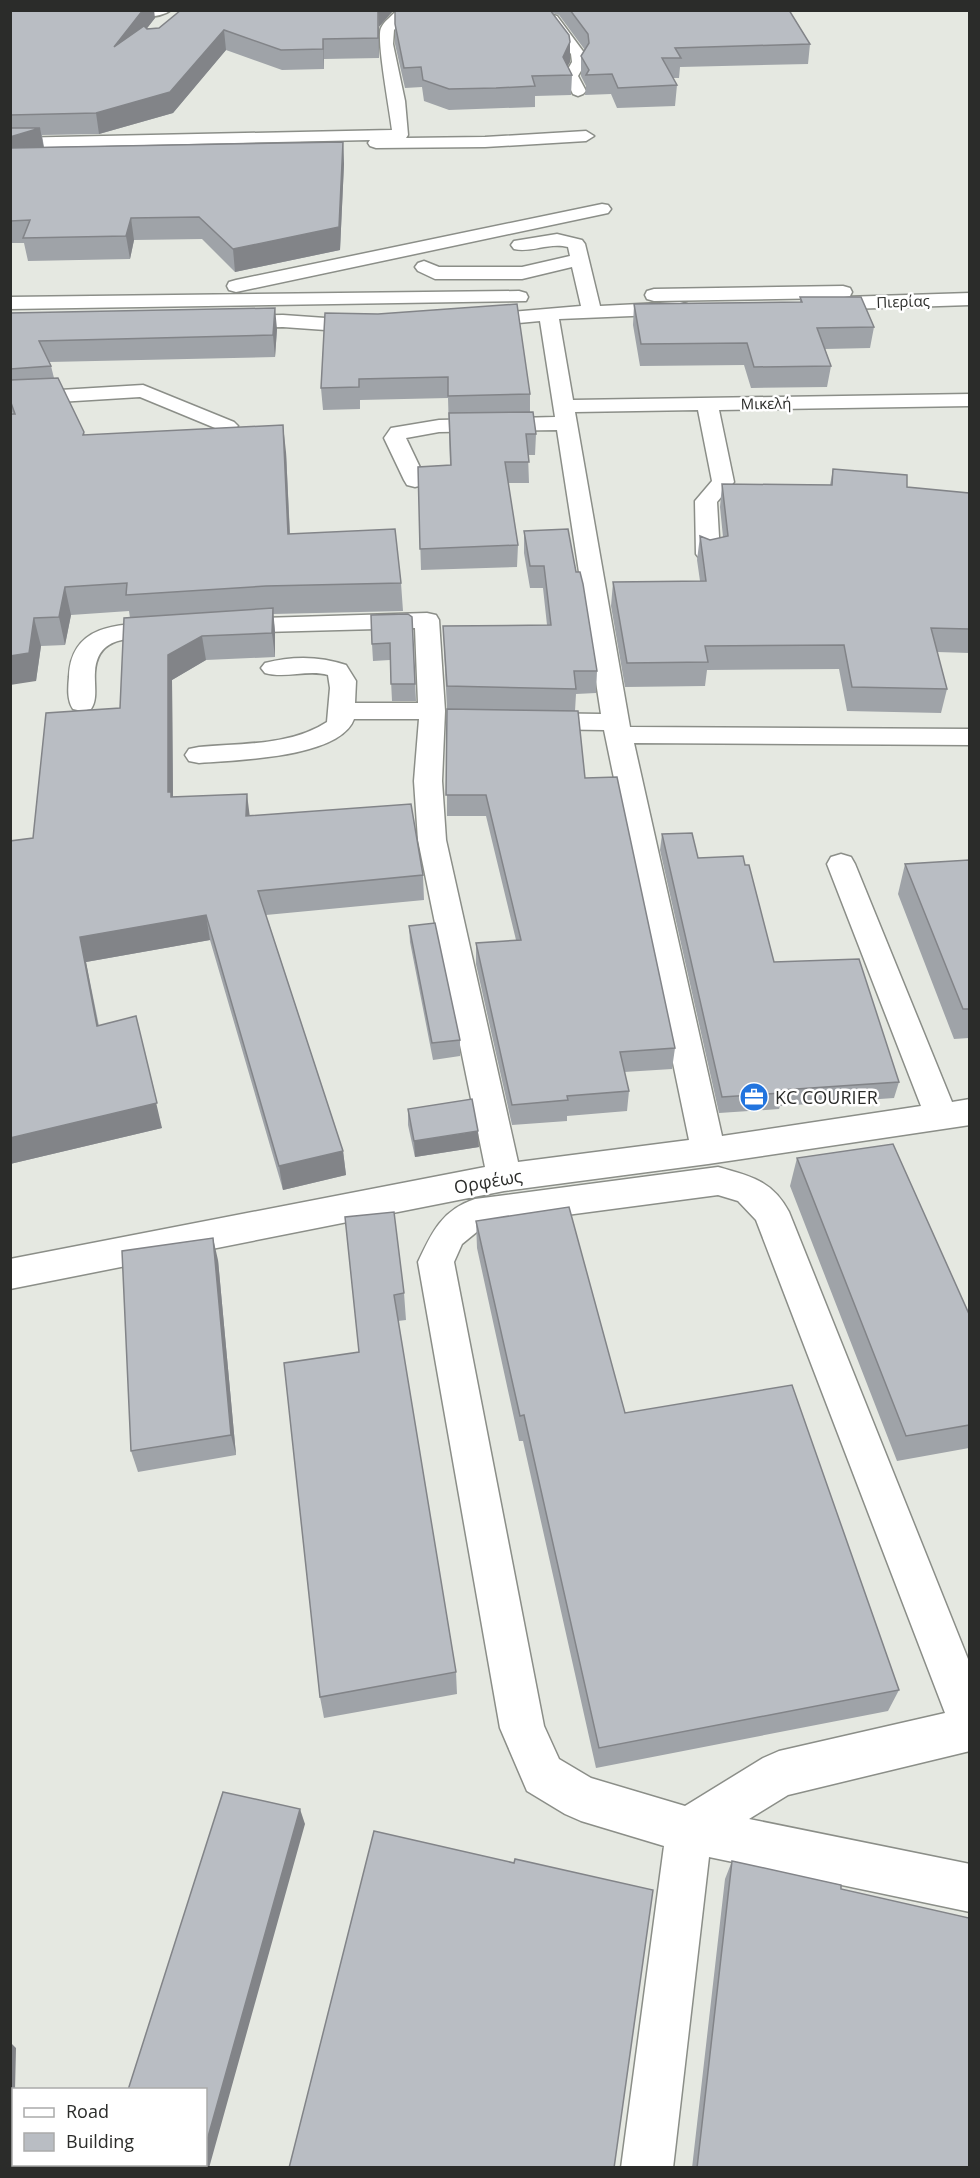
<svg xmlns="http://www.w3.org/2000/svg" width="980" height="2178" font-family="'Open Sans',sans-serif">
	<rect width="100%" height="100%" fill="#e5e8e1"/>
	<g fill="none" stroke-linecap="round" stroke-linejoin="round">
		<!-- minor casing -->
		<g stroke="#8b8e88" stroke-width="3">
			<path id="minor" d="M119 10H171C160 19 130 19 119 10Z
				M397 10H412L394 30 393 44 405 101 408 135 406 138 485 137 586 131 594 136 586 141 485 147 376 148 370 146 368 143 370 140 10 148V138L392 130C390 112 376 38 381 28 384 21 392 16 397 10Z
				M484 10H531L557 16 585 54 586 62 578 76 586 91 583 94 578 96 573 94 564 76 572 62 571 54 547 22 491 14Z
				M602 204 608 205 611 209 608 213 236 292 229 290 227 286 229 282 236 280Z
				M557 234 582 240 585 244 600 306 680 302 687 304 690 308 687 312 680 314 559 319 573 400 970 394V406L719 410 734 482 717 502 720 554 716 559 708 561 700 559 696 554 695 501 712 481 698 410 575 412 630 727 970 729V745L634 743 722 1136 921 1106 827 864 831 857 841 854 851 857 855 864 952 1102 970 1099V1125L708 1164 504 1191 10 1289V1259L485 1167 418 840 414 781 419 719H354C340 758 236 760 199 763L189 761 185 755 189 749 199 747C240 743 291 746 327 722L330 688 328 675C308 669 286 679 265 673L261 668 265 663C292 656 320 656 346 665L356 681 355 703H418L415 628 229 633 220 631 217 626 220 621 229 619 427 613 436 615 439 620 445 711 442 781 446 840 518 1162 689 1140 604 730 533 729 524 727 520 721 524 715 533 713 601 714 557 430 439 432 406 438 426 480 423 485 415 487 407 485 404 480 384 438 391 428 439 420 555 417 540 321 474 327 467 325 464 321 467 317 474 315 581 306 572 267 522 279H435L418 271 415 267 418 263 424 261 439 267H522L570 256 568 247C549 242 532 253 514 249L511 245 514 241Z
				M843 286 850 288 852 292 850 296 844 297 970 293V305L818 310 811 308 808 304 811 300 833 298 654 301 647 299 645 295 647 291 654 289Z
				M519 291 526 293 528 297 526 301 10 309V297Z
				M283 315 368 321 375 323 378 327 375 331 368 333 283 327 231 328 224 326 221 322 224 318 231 316Z
				M143 385 234 422 238 426 234 430 227 432 220 430 140 397 10 405V393Z
				M169 623 178 625 181 630 178 635C147 643 98 626 95 672 94 684 98 699 91 709L82 711 73 709C67 700 68 688 69 677 71 620 126 624 169 623Z
				M718 1167C750 1176 772 1180 789 1212L970 1664V1751L788 1795 749 1819 970 1864V1912L709 1857 673 2168H621L664 1846 581 1821 565 1814 527 1791 500 1728 418 1262C432 1232 442 1210 475 1199ZM718 1195 738 1201 756 1220 945 1713 779 1751 763 1758 685 1806 591 1778 559 1759 544 1726 454 1262 462 1244 484 1226Z"/>
		</g>
		<!-- minor -->
		<use href="#minor" fill="#fff" fill-rule="evenodd"/>
	</g>
	<!-- wall -->
	<path fill="#9fa3a8" d="M10 10 155 18 147 28 379 27V58L324 59V69L282 70 226 50 173 113 99 134 42 135 44 147 343 142 344 164 340 250 235 272 202 239 134 240 130 259 28 261 24 243H10Z
		M396 10H789L810 44 808 64 680 67 679 78H673L677 85 675 106 617 108 611 94 585 95 586 86 581 76V56L585 50 559 15 552 13 570 62 567 66 572 75 571 95 535 96V107L449 110 424 101 422 87 405 88 395 44V24Z
		M800 297 874 327 870 348 825 349 831 366 827 387 751 388 744 365 640 366 633 325 634 304 800 302Z
		M10 313 277 329 275 357 49 362 51 366 54 378 85 435 286 452 290 534 401 583 403 611 273 614 275 632V657L206 660 172 680 173 797 250 815 423 875 424 900 266 915 343 1151 346 1175 283 1190 210 940 86 962 99 1026 162 1128 10 1164V841L33 838 120 708 130 618 129 611 71 615 65 645 41 646 36 681 13 414 10 408Z
		M325 313 530 394V412L536 434 535 455H528L529 483H508L518 545 517 567 421 570 418 467 450 465 448 398 360 400V409L323 410 321 388Z
		M833 469 907 487 969 493V653L937 652 947 689 941 713 847 711 839 669 707 670 705 686 625 687 611 606 613 582 700 581 697 560 700 536 710 540 723 537 720 507 722 484 830 485Z
		M524 531 576 572 597 671 596 693 576 694 575 711 585 778 675 1048 672 1069 624 1072 629 1091 627 1111 567 1116V1121L512 1125 476 964V943L516 940 486 816H447V709L443 626 547 625 543 588H530L524 553Z
		M412 617 416 701H392L390 660 373 661 372 644Z
		M662 834 698 858 745 865 774 962 899 1082 894 1098 780 1106 779 1109 719 1113 660 850Z
		M969 860V1038L954 1039 898 894 905 864Z
		M409 926 460 1040V1056L433 1060 410 942Z
		M408 1109 479 1147 415 1157 408 1125Z
		M797 1158 969 1314V1448L897 1461 790 1186Z
		M345 1217 404 1293 406 1320 398 1321 456 1672 457 1694 324 1718 320 1697 359 1352Z
		M476 1221 625 1413 899 1690 888 1711 596 1768 523 1441H519L477 1248Z
		M218 1260 236 1455 138 1472 131 1451Z
		M732 1861 841 1889 969 2168H692L725 1879Z"/>
	<!-- shaded-wall -->
	<path fill="#828488" d="M143 10H154L155 18 117 67 114 47Z
		M378 10H394L379 27V58Z
		M224 30 226 50 173 113 99 134 96 113Z
		M323 39 324 59V69L323 49Z
		M570 42V62L563 75V57Z
		M40 128 44 149 10 159V137Z
		M343 142 344 164 340 250 235 272 233 249Z
		M131 218 134 240 130 259 126 236Z
		M275 308 277 329 275 357 273 335Z
		M283 425 286 452 291 561 288 534Z
		M65 587 71 615 65 645 59 617Z
		M273 608 275 632V657L272 633Z
		M34 618 41 646 36 681 10 685V656Z
		M202 636 206 660 172 680 173 802 168 792V655Z
		M247 794 250 818 246 816Z
		M206 915 210 940 86 962 103 1051 97 1026 80 937Z
		M136 1016 162 1128 10 1164V1138Z
		M478 1131 479 1147 415 1157 414 1141Z
		M343 1151 346 1175 283 1190 279 1166Z
		M213 1238 218 1260 236 1455 231 1435Z
		M300 1809 305 1824 209 2168H199L200 2164H206V2144Z
		M10 2042 16 2048 15 2090H14L12 2168H10Z"/>
	<!-- building -->
	<path fill="#b9bdc3" stroke="#828488" stroke-width="1.5" d="M10 10H143L114 47 144 26 147 29 159 28 181 10H378V38L323 39V49L281 50 224 30 170 92 96 113 10 115Z
		M396 10H550L569 35 570 42 563 57 572 75 532 76 535 86 496 88 449 89 423 80 421 67 404 68 395 24V12Z
		M570 10H789L810 44 675 48 681 58H662L677 85 618 88 612 74 586 75 589 70 581 56 589 43 588 34Z
		M10 128H40L10 137Z
		M343 142 339 227 233 249 199 217 131 218 126 236 23 238 30 220 10 221V148Z
		M800 297H861L874 327 817 328 831 366 754 367 747 343 641 344 634 304 802 302Z
		M517 304 530 394 448 396V377L359 379V387L321 388 325 313 378 314Z
		M275 308 273 335 39 341 51 366 10 369V313Z
		M58 378 84 432 83 435 283 425 288 534 395 529 401 583 266 586 126 595 127 583 65 587 59 617 34 618 29 653 10 656V414H15L10 400V380Z
		M533 412 536 434H526L529 462H505L518 545 420 549 418 467 451 465 449 413Z
		M833 469 907 475V487L969 493V629L931 628 947 689 852 687 844 645 705 646 708 662 627 663 613 582 706 581 700 536 710 540 728 536 722 484 832 485Z
		M568 529 576 572H580L583 584 597 671H574L576 689 447 686 443 626 551 625 544 566H530L524 531Z
		M273 608 272 633 202 636 168 655V792H171V797L247 794 246 816 411 804 423 875 258 891 343 1151 279 1166 206 915 80 937 97 1026 136 1016 157 1103 10 1138V841L33 838 46 713 120 708 124 618Z
		M408 614 412 617 415 684H391L390 643 372 644 371 615Z
		M447 709 578 711 585 778 617 777 675 1048 620 1052 629 1091 567 1096 568 1100 512 1105 476 943 521 940 486 795H446Z
		M692 833 698 858 743 856 745 865H749L774 962 859 959 899 1082 782 1090V1093L722 1097 662 834Z
		M969 860V1009H963L905 864Z
		M435 923 460 1040 432 1043 409 926Z
		M472 1099 478 1131 414 1141 408 1109Z
		M893 1144 969 1314V1425L906 1436 797 1158Z
		M569 1207 625 1413 792 1385 899 1690 599 1748 524 1415 520 1416 476 1221Z
		M394 1212 404 1293 394 1295 456 1672 320 1697 284 1363 359 1352 345 1217Z
		M213 1238 231 1435 131 1451 122 1251Z
		M223 1792 300 1809 206 2144V2090H128Z
		M374 1831 514 1863 515 1859 653 1890 614 2168H289Z
		M732 1861 841 1885V1889L969 1918V2168H697Z
		M105 2164H200L199 2168H104Z"/>
	<!-- icons -->
	<defs>
		<g id="office-disc" transform="scale(1.5)"><circle r="9.5" fill="#2274de" stroke="#fff"/><path d="M-6-3h4V-5.5h4V-3h4V5H-6ZM-1-4.5V-3h2v-1.5ZM-6 0V1H6V0Z" fill="#fff"/></g>
	</defs>
	<g fill-rule="evenodd">
		<use href="#office-disc" x="754" y="1097"/>
	</g>
	<g text-anchor="middle" dominant-baseline="central" stroke-width="5" stroke-linejoin="round" paint-order="stroke">
		<!-- far-street labels -->
		<g font-size="15" fill="#2b2c2a" stroke="#fff">
			<text transform="translate(903 301) rotate(-2)">Πιερίας</text>
			<text transform="translate(766 403) rotate(-1)">Μικελή</text>
		</g>
		<!-- poi labels -->
		<g font-size="18" fill="#2b2c2a" stroke="#fff" text-anchor="start">
			<text x="775" y="1097">KC COURIER</text>
		</g>
		<!-- street labels -->
		<g font-size="18" fill="#2b2c2a" stroke="#fff">
			<text transform="translate(488 1181) rotate(-10)">Ορφέως</text>
		</g>
	</g>
	<!-- border -->
	<rect width="980" height="2178" fill="none" stroke="#2b2c2a" stroke-width="24"/>
	<!-- legend -->
	<rect x="12" y="2088" width="195" height="78" fill="#ffffff" stroke="#aaabaa" stroke-width="1.5"/>
	<rect x="24" y="2108" width="30" height="9" fill="#ffffff" stroke="#aaabaa" stroke-width="1.5"/>
	<text x="66" y="2118" font-size="18" fill="#2b2c2a">Road</text>
	<rect x="24" y="2133" width="30" height="18" fill="#b9bdc3" stroke="#aaabaa" stroke-width="1.5"/>
	<text x="66" y="2148" font-size="18" fill="#2b2c2a">Building</text>
</svg>
